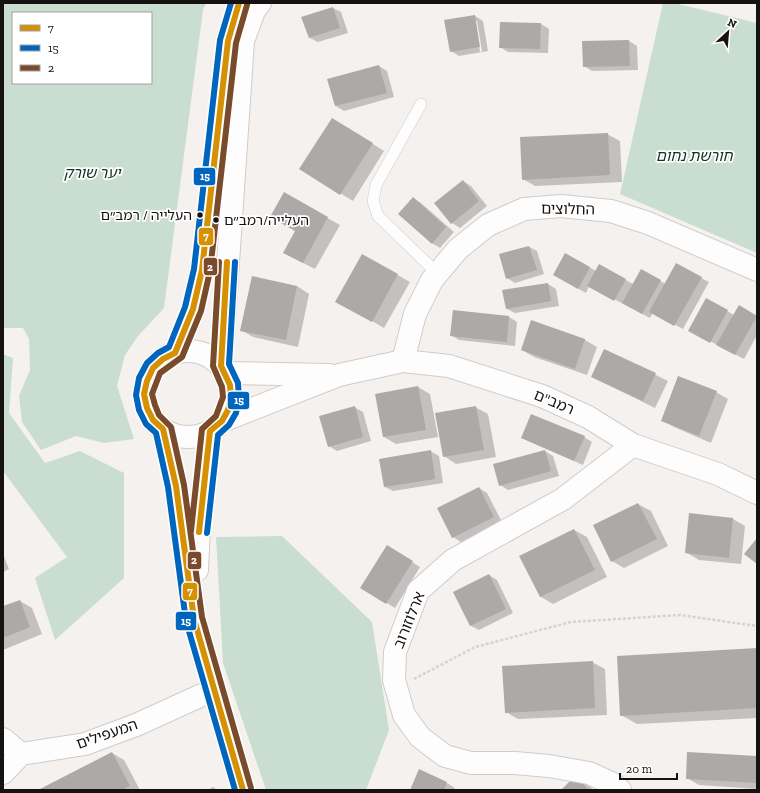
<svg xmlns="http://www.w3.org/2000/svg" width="760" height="793" font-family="'Zilla Slab','Noto Sans Hebrew',serif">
	<rect width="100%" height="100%" fill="#f5f1ef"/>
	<!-- green -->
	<path fill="#c9ded1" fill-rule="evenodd" d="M3 3H206L203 10 164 308 138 336 125 355 117 386 134 439 104 443 76 436 41 450 22 422 19 396 30 370 29 339 23 328H3ZM13 13H151V83H13Z
		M663 3H674L757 23V253L620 194Z
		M3 354 13 358 9 413 45 463 80 451 124 473V578L55 640 35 578 67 557 3 471Z
		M282 536 372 622 389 730 366 790H266L223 663 216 537Z"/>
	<!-- shadow -->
	<path fill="#0003" fill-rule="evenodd" d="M333 8 341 12 348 33 318 42 310 38Z
		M475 16 483 21 488 51 459 56 451 51ZM475 21H477L482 51 480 52Z
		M541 24 549 29 548 53 508 52 500 47Z
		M629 41 637 46 638 70 592 71 584 66Z
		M379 66 387 71 394 97 344 111 336 106Z
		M344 126 384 151 353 201 300 169Z
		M607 134 620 141 622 182 535 186 523 179Z
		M463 181 471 186 487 206 460 228 452 223Z
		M284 194 340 225 315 269 297 260V231Z
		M413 198 421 203 454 232 440 248 432 243Z
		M529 247 537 251 544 274 515 283 507 278Z
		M566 254 596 271 600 265 633 284 641 271 666 284 677 265 709 282 683 329 653 313 650 318 589 286 586 293 554 275Z
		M362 255 410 282 384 328 337 301Z
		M548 284 556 289 559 306 515 313 507 309Z
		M297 286 309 294 298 347 253 337 241 330Z
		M706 299 734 315 739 306 757 316V335L744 359 689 330Z
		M453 311 509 317 517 322 515 346 459 340 451 335Z
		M532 321 585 340 597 347 587 375 534 357 522 350Z
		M605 350 668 381 655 408 592 377Z
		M418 387 430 394 438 437 396 444 384 437 377 395Z
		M716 392 728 399 711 443 674 427 662 420Z
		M354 407 363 412 371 441 337 451 329 446Z
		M475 407 488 414 496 457 456 464 444 456Z
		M584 437 592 442 583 465 522 438Z
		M430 451 439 456 443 483 393 491 385 487Z
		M545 451 553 456 559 476 508 490 500 485 495 465Z
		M479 488 487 493 502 522 461 542 453 537Z
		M638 504 651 511 668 546 624 568 612 561Z
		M733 519 745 526 741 564 699 560 687 553Z
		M574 530 587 537 607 577 553 604 541 597 521 557Z
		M387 547 420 567 395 608 362 588Z
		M3 554 9 569 3 572Z
		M489 575 497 580 513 613 479 630 471 626Z
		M20 601 32 608 42 634 3 650V607Z
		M757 649V718L637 724 621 715Z
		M592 662 605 669 607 715 518 719 506 712Z
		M112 753 124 760 140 790H41Z
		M757 757V789L699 785 687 778Z
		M419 771 447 783 455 788 454 790H411Z
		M576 777 588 784 593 790H562Z
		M213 787 218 790H207Z"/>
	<!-- building -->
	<path fill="#aca9a8" d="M333 7 340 28 309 38 301 17Z
		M475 15 480 47 450 52 444 20Z
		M500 22 541 23 540 49 499 48Z
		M629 40 630 66 583 67 582 41Z
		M379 65 387 93 335 106 327 79Z
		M332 118 373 143 340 195 299 169Z
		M608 133 610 175 522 180 520 137Z
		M463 180 479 201 451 224 434 203Z
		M284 192 328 217 303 263 283 253 295 231 270 217Z
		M413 197 446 227 432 244 398 214Z
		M529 246 537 270 506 279 499 254Z
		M565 253 590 267 578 289 553 275Z
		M362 254 398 274 372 322 335 302Z
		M676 263 702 277 674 326 649 312Z
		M599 264 626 279 614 301 587 286Z
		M641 269 661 280 642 314 622 303Z
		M252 276 297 286 286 340 240 331Z
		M548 283 551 301 506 309 502 290Z
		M706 298 728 310 710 343 688 331Z
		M739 305 757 316 735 355 716 345Z
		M453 310 509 316 507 342 450 336Z
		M531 320 585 339 575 369 521 350Z
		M604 349 656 373 643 401 591 377Z
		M678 376 717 391 699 436 661 421Z
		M418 386 426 430 383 437 375 394Z
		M355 406 363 437 328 447 319 416Z
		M476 406 484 450 443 457 435 413Z
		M531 414 585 436 574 461 521 438Z
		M431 450 435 479 384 487 379 459Z
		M545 450 551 471 499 486 493 464Z
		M479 487 494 517 452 538 437 508Z
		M638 503 657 539 611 562 593 525Z
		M689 513 733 518 729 558 685 553Z
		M574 529 595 570 540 597 519 556Z
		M757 538V564L744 554Z
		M387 545 413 561 386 604 360 588Z
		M489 574 506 609 470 626 453 592Z
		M20 600 30 627 3 638V606Z
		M757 648V708L620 716 617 656Z
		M593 661 595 708 505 713 502 666Z
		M112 752 130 786 122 790H38Z
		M687 752 757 756V783L686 779Z
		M419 769 447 782 444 790H410Z
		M575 776 589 790H561Z"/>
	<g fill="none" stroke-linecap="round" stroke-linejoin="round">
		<!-- service casing -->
		<g stroke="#cfcccb" stroke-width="12">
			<path id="service" d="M421 104 376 185 373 201 378 216 438 274"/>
		</g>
		<!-- minor casing -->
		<g stroke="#cfcccb" stroke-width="24">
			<path id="minor" d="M403 361 415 314 432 280 458 249 488 225 524 209 561 206 611 211 648 223 757 270
				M3 739 21 754
				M3 773 21 754 85 744 136 725 213 690
				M620 790 613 784 589 773 549 766 515 763H471L445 756 420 737 404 715 394 680 395 652 418 591 453 560 563 499 633 445"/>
		</g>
		<!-- tertiary casing -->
		<g stroke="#cfcccb" stroke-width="24">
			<path id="tertiary" d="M226 373 329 375
				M222 421 339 375 403 361 449 366 542 396 588 417 633 445 718 474 757 493"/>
		</g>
		<!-- secondary casing -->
		<g stroke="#cfcccb" stroke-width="24">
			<path id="secondary" d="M145 394a43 43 0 1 1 86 0a43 43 0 1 1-86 0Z
				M175 353 193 309 202 270 228 41 239 3
				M221 366 243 41 254 11 260 3
				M163 429 176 486 194 619 243 790
				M197 570 199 527 210 431"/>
		</g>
		<!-- path -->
		<path stroke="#d4d2d2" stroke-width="2.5" stroke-dasharray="3 2" stroke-linecap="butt" d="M414 679 475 647 571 622 680 615 757 626"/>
		<!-- service -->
		<use href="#service" stroke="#fefdfd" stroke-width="11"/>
		<!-- minor -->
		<use href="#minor" stroke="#fefdfd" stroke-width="22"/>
		<!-- tertiary -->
		<use href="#tertiary" stroke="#fefdfd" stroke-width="22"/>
		<!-- secondary -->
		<use href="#secondary" stroke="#fefdfd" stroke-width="22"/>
		<!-- bus-1 casing -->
		<g stroke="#fff" stroke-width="9">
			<path id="bus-1" d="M239 3 228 41 202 270 193 309 175 353 163 359 153 368 147 381 144 394 147 408 153 420 163 429 176 486 194 619 243 790
				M199 532 210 431 222 421 228 410 231 398 230 385 221 366 227 262"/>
		</g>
		<!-- bus-2 casing -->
		<g stroke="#fff" stroke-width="9">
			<path id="bus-2" d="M231 3 220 40 194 269 185 307 169 347 158 353 147 363 139 378 136 395 139 410 146 424 156 433 168 487 186 621 235 790
				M207 533 218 435 229 425 236 413 239 399 238 383 229 364 235 262"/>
		</g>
		<!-- bus-3 casing -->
		<g stroke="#fff" stroke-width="9">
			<path id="bus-3" d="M247 5 236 43 210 271 201 311 182 357 160 373 152 394 155 405 159 415 171 427 184 485 202 617 251 788
				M191 531 202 429 216 416 223 397 222 387 213 366 219 262"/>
		</g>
		<!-- bus-1 -->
		<use href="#bus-1" stroke="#d59003" stroke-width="6"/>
		<!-- bus-2 -->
		<use href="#bus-2" stroke="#0065bd" stroke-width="6"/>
		<!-- bus-3 -->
		<use href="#bus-3" stroke="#7a4b2a" stroke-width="6"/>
	</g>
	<!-- markers -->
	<g fill="#151211" stroke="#fff" stroke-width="1.5">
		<circle cx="200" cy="215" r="3.5"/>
		<circle cx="216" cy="220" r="3.5"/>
	</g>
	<g text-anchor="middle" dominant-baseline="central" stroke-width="3.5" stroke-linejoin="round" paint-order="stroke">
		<!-- bus labels -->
		<g font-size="14" fill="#151211" stroke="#fff" text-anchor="end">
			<text x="192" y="215">העלייה / רמב״ם</text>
			<text x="224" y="220" text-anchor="start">העלייה/רמב״ם</text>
		</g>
		<!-- park labels -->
		<g font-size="15" font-style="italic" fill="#0f3323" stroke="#fff">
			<text x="694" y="156">חורשת נחום</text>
			<text x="92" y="173">יער שורק</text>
		</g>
		<!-- street labels -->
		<g font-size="15" fill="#151211" stroke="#fff">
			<text transform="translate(568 209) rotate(1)">החלוצים</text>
			<text transform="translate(554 402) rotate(23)">רמב"ם</text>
			<text transform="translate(409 620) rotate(-68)">ארלוזורוב</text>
			<text transform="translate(107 734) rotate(-19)">המעפילים</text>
		</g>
	</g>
	<g stroke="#fff" stroke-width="1.5">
		<rect x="193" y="167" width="23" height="19" rx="4" fill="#0065bd"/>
		<rect x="198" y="227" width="16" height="19" rx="4" fill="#d59003"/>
		<rect x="203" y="257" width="15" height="19" rx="4" fill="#7a4b2a"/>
		<rect x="227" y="391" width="23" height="19" rx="4" fill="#0065bd"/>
		<rect x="187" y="551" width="15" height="19" rx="4" fill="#7a4b2a"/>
		<rect x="182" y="582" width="16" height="19" rx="4" fill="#d59003"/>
		<rect x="175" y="611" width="22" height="20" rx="4" fill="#0065bd"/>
	</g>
	<g font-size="11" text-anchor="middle" font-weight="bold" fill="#fff">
		<text x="205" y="180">15</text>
		<text x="206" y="240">7</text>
		<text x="210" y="271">2</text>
		<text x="239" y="404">15</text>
		<text x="194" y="564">2</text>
		<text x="190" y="595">7</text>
		<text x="186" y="625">15</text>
	</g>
	<!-- border -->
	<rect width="760" height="793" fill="none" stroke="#151211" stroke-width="8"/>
	<!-- legend -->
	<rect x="12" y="12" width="140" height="72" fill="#ffffff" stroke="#a1a0a0"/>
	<rect x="20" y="25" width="20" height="6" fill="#d59003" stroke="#a1a0a0"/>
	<text x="48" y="32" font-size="12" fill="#151211">7</text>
	<rect x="20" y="45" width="20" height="6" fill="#0065bd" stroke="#a1a0a0"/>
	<text x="48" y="52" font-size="12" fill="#151211">15</text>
	<rect x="20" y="65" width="20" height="6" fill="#7a4b2a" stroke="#a1a0a0"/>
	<text x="48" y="72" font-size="12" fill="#151211">2</text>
	<!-- north arrow -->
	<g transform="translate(728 32) rotate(26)" stroke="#ffffff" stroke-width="3" paint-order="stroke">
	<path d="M0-3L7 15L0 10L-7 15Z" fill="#151211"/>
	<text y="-6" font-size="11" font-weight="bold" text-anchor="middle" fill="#151211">N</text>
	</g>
	<!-- scale -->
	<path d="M620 773v6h57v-6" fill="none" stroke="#151211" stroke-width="2"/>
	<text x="626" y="773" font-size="12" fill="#151211" stroke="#ffffff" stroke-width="3" paint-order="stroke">20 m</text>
</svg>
